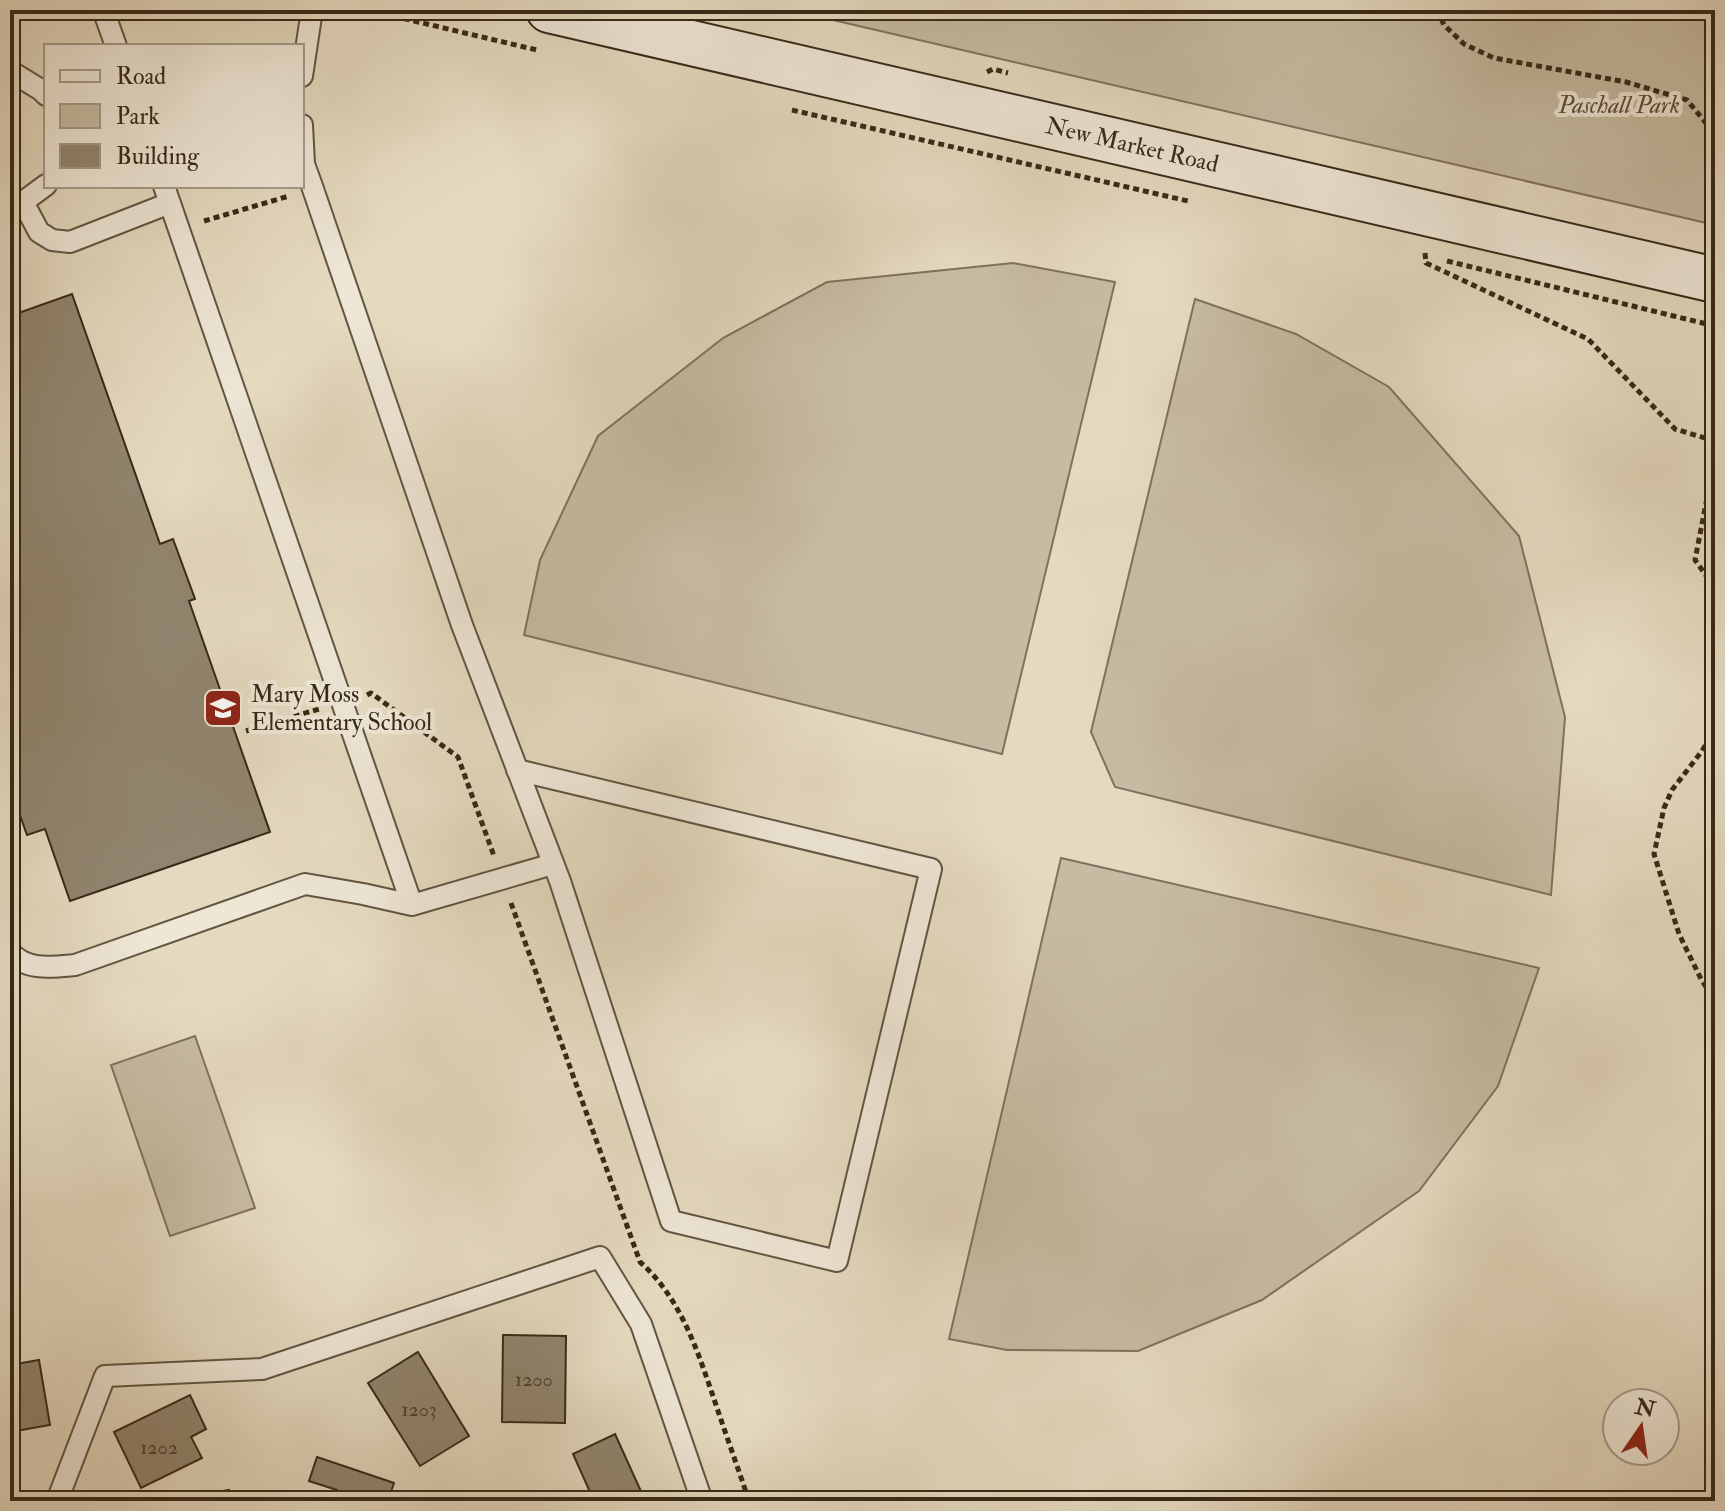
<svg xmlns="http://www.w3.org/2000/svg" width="1725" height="1511" font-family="'IM FELL Double Pica',serif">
	<rect width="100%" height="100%" fill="#e5dac0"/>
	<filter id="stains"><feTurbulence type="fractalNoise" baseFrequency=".0025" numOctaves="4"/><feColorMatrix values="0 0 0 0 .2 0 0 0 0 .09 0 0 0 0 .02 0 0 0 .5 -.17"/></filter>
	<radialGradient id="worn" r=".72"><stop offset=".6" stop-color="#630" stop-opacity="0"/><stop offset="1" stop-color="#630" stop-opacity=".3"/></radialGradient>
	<!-- green -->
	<path fill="#c7bca3" stroke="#7f725e" stroke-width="2" d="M790 10H1715V225Z
		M1013 263 1115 282 1002 754 524 635 540 560 598 436 723 338 827 282Z
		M1195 299 1296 334 1389 387 1519 536 1565 717 1551 895 1115 787 1091 732Z
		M1061 858 1539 968 1498 1086 1419 1191 1262 1300 1138 1351 1007 1350 949 1339Z
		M195 1036 255 1208 170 1236 111 1065Z"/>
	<!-- building -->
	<path fill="#91856f" stroke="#372918" stroke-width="2" d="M72 294 160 544 173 539 195 599 189 601 270 832 70 901 45 829 27 835 10 787V316Z
		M503 1335 566 1336 565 1423 502 1422Z
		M418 1352 469 1436 420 1466 368 1383Z
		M39 1360 50 1425 10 1432V1365Z
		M190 1395 206 1429 191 1437 202 1458 141 1488 114 1432Z
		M615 1434 644 1498 637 1501H594L573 1454Z
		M317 1457 394 1483 388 1501H333L337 1490 309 1481Z
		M229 1490 231 1501H163Z"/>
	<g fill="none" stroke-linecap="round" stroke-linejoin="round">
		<!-- lane casing -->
		<g stroke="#625542" stroke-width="24">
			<path id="lane" d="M106 10 105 15 116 46
				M673 39 681 10
				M10 71 41 90 46 95
				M302 76 312 10
				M302 125 304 164 313 189 462 625 560 881 671 1221 837 1261 931 869 517 770
				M164 186 412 905
				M23 202 39 232 52 240 70 242 170 203
				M10 207 23 202 46 185
				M10 952C26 971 52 967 75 965L305 884 363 894 412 905 553 864
				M57 1501 105 1376 262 1369 600 1257 641 1324 702 1501"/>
		</g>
		<!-- secondary casing -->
		<g stroke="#372918" stroke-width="48">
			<path id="secondary" d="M549 10 1715 280"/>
		</g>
		<!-- path -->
		<path stroke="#372918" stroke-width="5" stroke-dasharray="6 4" stroke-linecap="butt" d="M375 10 393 16 537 50
			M1437 10 1444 25 1464 44 1494 58 1626 82 1687 100 1715 134
			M987 72 993 69 1008 73
			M792 110 1188 201
			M204 221 289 196
			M1425 253 1426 263 1588 339 1675 429 1715 441
			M1447 261 1715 326
			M1715 481 1709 488 1695 560 1715 588
			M367 695 371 693 458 757 494 856
			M1715 728 1702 751 1672 790 1664 808 1654 854 1679 934 1701 979 1715 1001
			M246 731 319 709
			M511 903 640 1262C681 1298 698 1352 715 1402 726 1435 738 1468 749 1501"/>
		<!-- lane -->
		<use href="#lane" stroke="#eee7d6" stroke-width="20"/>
		<!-- secondary -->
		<use href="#secondary" stroke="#eee7d6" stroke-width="44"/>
	</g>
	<!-- icons -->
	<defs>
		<g id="school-square" transform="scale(2)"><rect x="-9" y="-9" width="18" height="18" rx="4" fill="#8f2418" stroke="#eee7d6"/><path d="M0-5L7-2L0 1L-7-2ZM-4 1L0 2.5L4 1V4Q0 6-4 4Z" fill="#fff"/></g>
	</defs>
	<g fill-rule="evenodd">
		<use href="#school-square" x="223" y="708"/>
	</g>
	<g text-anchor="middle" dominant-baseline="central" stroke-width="8" stroke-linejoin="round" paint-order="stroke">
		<!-- number labels -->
		<g font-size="20" fill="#4e402e">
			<text x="534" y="1379">1200</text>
			<text x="419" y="1409">1203</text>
			<text x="159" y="1447">1202</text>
		</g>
		<!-- park labels -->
		<g font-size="24" font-style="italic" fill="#5b4e3b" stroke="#eee7d6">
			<text x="1619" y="105">Paschall Park</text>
		</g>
		<!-- street labels -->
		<g font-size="24" fill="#372918" stroke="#eee7d6">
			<text transform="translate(1132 145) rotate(13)">New Market Road</text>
		</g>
		<!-- poi labels -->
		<g font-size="24" fill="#372918" stroke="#eee7d6" text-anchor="start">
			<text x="251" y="694">Mary Moss<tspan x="251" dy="28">Elementary School</tspan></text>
		</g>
	</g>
	<!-- margin -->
	<rect width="1725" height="1511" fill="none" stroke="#e5dac0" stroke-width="40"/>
	<rect x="12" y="12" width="1701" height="1487" fill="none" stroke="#372918" stroke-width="4"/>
	<rect x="20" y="20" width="1685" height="1471" fill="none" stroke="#372918" stroke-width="2"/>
	<!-- legend -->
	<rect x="44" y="44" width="260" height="144" fill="#eee7d6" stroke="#a59b8a" stroke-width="2"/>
	<rect x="60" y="70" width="40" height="12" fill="#eee7d6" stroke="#a59b8a" stroke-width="2"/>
	<text x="116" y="84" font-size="24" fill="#372918">Road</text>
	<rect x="60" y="104" width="40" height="24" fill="#c7bca3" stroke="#a59b8a" stroke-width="2"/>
	<text x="116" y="124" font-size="24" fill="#372918">Park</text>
	<rect x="60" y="144" width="40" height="24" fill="#91856f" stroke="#a59b8a" stroke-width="2"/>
	<text x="116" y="164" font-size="24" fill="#372918">Building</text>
	<!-- north arrow -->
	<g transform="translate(1641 1427) rotate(13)"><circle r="38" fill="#eee7d6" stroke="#a59b8a" stroke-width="2"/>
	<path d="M0-6L14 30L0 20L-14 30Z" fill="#8f2418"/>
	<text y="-12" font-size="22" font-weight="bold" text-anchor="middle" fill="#372918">N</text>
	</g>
	<rect width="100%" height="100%" filter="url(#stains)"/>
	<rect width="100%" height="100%" fill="url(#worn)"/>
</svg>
